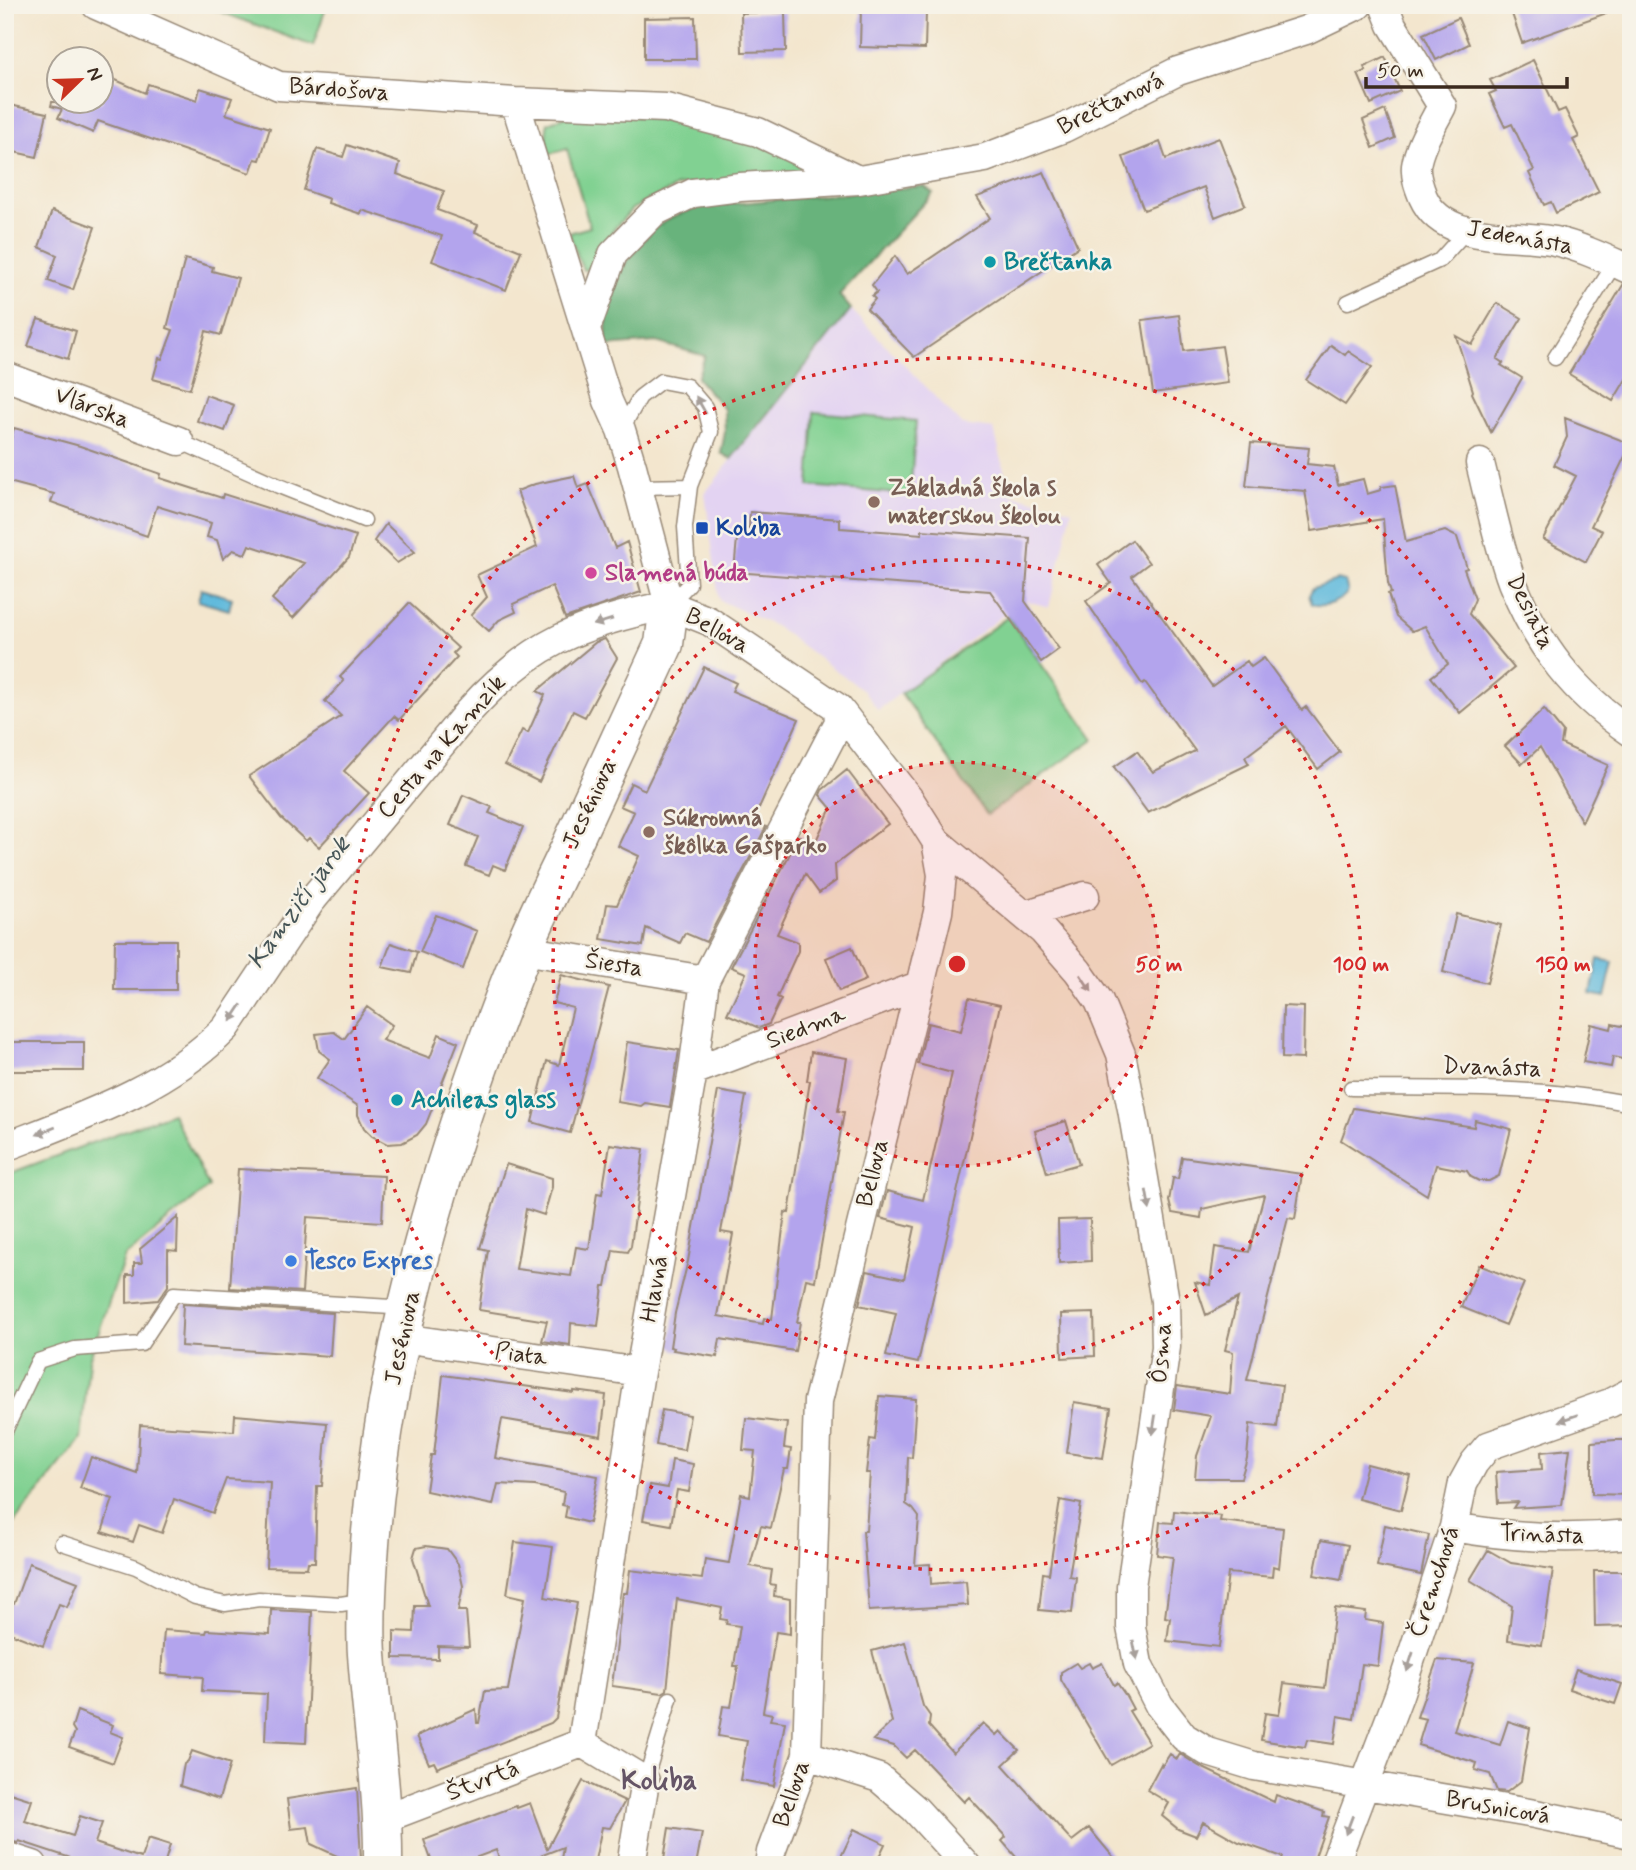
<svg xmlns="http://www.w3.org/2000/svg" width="1636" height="1870" font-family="Mynerve,sans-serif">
	<rect width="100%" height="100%" fill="#f7f3e8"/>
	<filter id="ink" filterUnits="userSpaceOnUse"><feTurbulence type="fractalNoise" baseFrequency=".0143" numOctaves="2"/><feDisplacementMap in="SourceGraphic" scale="14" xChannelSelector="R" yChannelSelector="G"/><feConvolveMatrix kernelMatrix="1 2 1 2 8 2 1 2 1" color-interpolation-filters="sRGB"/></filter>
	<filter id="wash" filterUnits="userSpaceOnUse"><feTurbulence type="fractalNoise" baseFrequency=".00686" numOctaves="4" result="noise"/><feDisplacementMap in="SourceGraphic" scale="28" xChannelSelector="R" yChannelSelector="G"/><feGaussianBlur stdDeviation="1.57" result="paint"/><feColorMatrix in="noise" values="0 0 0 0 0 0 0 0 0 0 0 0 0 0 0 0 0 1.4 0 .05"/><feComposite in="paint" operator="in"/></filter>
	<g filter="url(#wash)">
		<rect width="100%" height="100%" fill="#f3e6ce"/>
		<!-- built -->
		<path fill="#e3d3f2" d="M851 309 962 425 994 429 1010 494 1072 510 1049 607 1023 600 878 710 863 690 775 626 719 600 705 493Z"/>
		<!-- green -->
		<path fill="#81d192" stroke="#5e7e58" stroke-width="2" d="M202 5H327L313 46Z
			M620 114 712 126 830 170 678 186 632 209 613 230 591 269 583 270 569 233 590 227 567 149 549 154C546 143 545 134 548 123L566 116Z
			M814 412 916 421 910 495 809 486Z
			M1008 617 1094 739 987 815 901 693Z
			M172 1113 209 1187 125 1256 89 1360 81 1439 5 1534V1175Z"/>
		<!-- forest -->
		<path fill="#68b37c" stroke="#526e4d" stroke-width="2" d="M924 186 933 193 839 295 851 309 731 459 721 453 725 432 724 409 697 378 705 356 656 342 606 346 607 304 625 263 653 229 672 217 697 207Z"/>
		<!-- water -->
		<path fill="#5eb9dc" stroke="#4c727d" stroke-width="2" d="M1337 580 1345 582 1348 592C1340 602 1324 608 1312 604L1309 595 1313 588Z
			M201 589 232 598 229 610 198 601Z
			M1598 959 1613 962 1605 997 1591 994Z"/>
		<g id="blocks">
			<!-- building -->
			<path fill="#b3a4ed" d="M1509 5H1620L1621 8 1522 43Z
				M861 8 906 9V11L926 12 925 49 860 47Z
				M785 12 786 51 742 52 741 13Z
				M695 17 696 59H644V18Z
				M1458 18 1469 44 1436 60 1423 34Z
				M1385 57 1400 91 1371 104 1358 74 1366 71 1364 67Z
				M1533 60 1558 112 1565 109 1579 137 1573 140 1599 192 1556 213 1551 202 1544 205 1529 173 1534 170 1512 124 1505 127 1489 94 1496 91 1490 80Z
				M102 74 145 93 148 84 197 100 200 88 232 98 226 114 270 128 260 160 255 159 250 173 98 121 93 133 58 118 62 109 51 106 52 102H102Z
				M5 104 47 113 37 157 5 150Z
				M1385 110 1395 138 1373 148 1363 120Z
				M1219 138 1245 205 1215 217 1204 187 1144 210 1123 157 1160 142 1166 159Z
				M347 145 400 163 397 174 444 191 437 210 478 225 475 232 521 251 506 290 432 261 442 236 362 210 361 214 328 203 329 199 304 190 317 149 343 157Z
				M1044 172 1078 247 914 357 867 309 875 299 872 296 877 292 872 285 895 256 907 274 990 218 977 197Z
				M52 211 95 227 73 290 48 281 57 255 39 247Z
				M185 259 213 267 212 271 238 278 221 335 206 331 190 389 153 379 159 358 162 359 173 330 167 328Z
				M1623 285 1631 286V371L1613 401 1569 374Z
				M1497 303 1522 318 1497 359 1503 363 1501 365 1522 378 1491 432 1472 393 1473 391 1456 336 1472 345Z
				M1179 315 1184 351 1222 346 1228 383 1153 393 1142 320Z
				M38 319 76 331 68 359 28 346Z
				M1331 345 1345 355 1348 351 1372 367 1345 405 1306 380Z
				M206 395 234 405 225 431 197 421Z
				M1565 418 1631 444 1591 526 1602 531 1586 562 1543 539 1576 476 1554 465 1567 437Z
				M14 428 80 446 161 474 160 478 222 498 223 494 356 536 349 557 293 618 272 599 304 563 249 545 245 554 233 550 223 559 217 540 207 537 211 523 157 506 147 536 51 502 54 494 5 481V461Z
				M1251 443 1309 448 1307 464 1334 467 1338 485 1363 479 1367 494 1381 490V487L1395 485 1406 542 1445 531 1457 537 1467 568 1464 569 1475 599 1469 614 1514 668 1460 713 1431 677 1448 664 1425 626 1412 631 1396 617 1388 594 1391 593 1388 583 1383 519 1312 531 1305 491 1246 486Z
				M574 476 578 488 588 484 615 548 627 542 641 592 565 618 552 586 513 604 516 612 499 620 489 631 471 615 487 597 477 575 537 547 517 491 535 484Z
				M750 512 840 519V528L922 534V530L1030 538 1025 601 1059 649 1041 662 990 591 734 572 738 527 749 528Z
				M386 524 415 552 397 563 374 541Z
				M1132 540 1149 563 1132 576 1212 686 1247 661 1251 667 1264 658 1302 710 1306 707 1340 752 1318 769 1286 726 1245 757 1249 764 1148 813 1114 767 1137 751 1153 772 1195 751 1145 682 1142 684 1086 601 1111 583 1098 565Z
				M409 603 458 648 453 653 457 657 399 720 394 716 344 771 369 793 319 847 309 838 306 841 281 818 249 776 341 716 325 701 344 681 340 677Z
				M605 639 617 658 585 717 573 711 539 782 505 765 522 730 528 733 545 695 537 691 596 642Z
				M704 667 736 683 732 691 799 719 753 821 766 827 706 942 685 933 680 943 646 928 643 946 601 939 607 904 617 905 639 856 618 846 634 812 620 806 631 783 645 790Z
				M1544 709 1563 732 1561 744 1608 765 1582 822 1540 747 1522 764 1505 746Z
				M847 770 888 824 835 865 836 881 819 893 805 874 777 934 798 942V951L777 997 781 999 769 1024 759 1028 727 1014 746 973 731 967 797 840 799 836 815 843 831 808 820 795 822 790Z
				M463 795 492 807 489 813 523 827 505 870 493 865 489 875 466 866 478 837 450 825Z
				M1456 914 1501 925 1487 983 1443 972Z
				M436 915 477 931 463 969 420 952Z
				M115 940H176V990H114Z
				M391 943 417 952 411 973 382 967Z
				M852 947 866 980 839 991 826 958Z
				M561 975 609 987 570 1133 532 1122 547 1061 559 1065 573 1008 554 1003Z
				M969 998 1000 1005 918 1363 886 1356 896 1313 859 1305 867 1271 904 1279 915 1227 880 1218 887 1191 923 1200 952 1073 918 1064 928 1023 961 1031Z
				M1283 1006 1304 1007 1303 1059 1282 1058Z
				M367 1007 392 1025 382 1040 430 1058 439 1034 458 1042 426 1124 417 1135 402 1143 387 1144 372 1136 364 1128 358 1115V1106L317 1078 330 1059 319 1051 316 1034 334 1032 344 1039Z
				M1591 1024 1611 1029 1612 1024 1631 1028V1061L1613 1057 1611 1067 1583 1062Z
				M9 1042H84V1071H9Z
				M627 1042 679 1050 670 1107 645 1103 641 1106 617 1102Z
				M811 1052 847 1058 838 1111 844 1112 815 1281 806 1279 797 1322H800L795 1351 720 1339 717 1357 673 1350 674 1348 670 1347 675 1313 688 1261 718 1091 746 1096 721 1232 733 1234 718 1316 763 1324 764 1318 772 1319 785 1212 789 1213 810 1081H807Z
				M1353 1108 1474 1127 1475 1120 1511 1129 1499 1176 1489 1181H1479L1471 1177 1467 1171 1436 1165 1427 1195 1341 1140Z
				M1066 1121 1079 1164 1047 1173 1035 1131Z
				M610 1144 644 1149 631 1246 628 1252 613 1250 606 1286H603L598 1326 571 1323 570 1345 542 1341 547 1321 479 1310 488 1250 480 1248 506 1164 552 1178V1187L544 1215 526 1209 516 1269 571 1276 576 1247 589 1249 597 1193 602 1194Z
				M1182 1157 1302 1174 1295 1219 1288 1218 1247 1380 1282 1385 1277 1427 1250 1424 1247 1458 1241 1478H1195L1197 1456 1211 1416 1174 1410 1177 1386 1230 1394 1233 1352 1225 1350 1238 1298 1206 1315 1195 1282 1210 1285 1215 1247 1249 1252 1264 1195 1202 1209 1201 1218 1172 1213 1169 1201 1173 1178 1178 1179Z
				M238 1169 384 1176 382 1222 307 1217 302 1292 230 1288Z
				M178 1217 177 1251 168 1250V1286L158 1300 127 1303V1275H134V1263H142L140 1249Z
				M1090 1219 1091 1261 1059 1263 1058 1220Z
				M1479 1265 1524 1283 1506 1325 1461 1307Z
				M183 1304 333 1313 330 1356 181 1346Z
				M1094 1313 1095 1356 1062 1358 1061 1314Z
				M443 1375 574 1393V1391L606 1395 601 1436 502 1419 495 1458 598 1476 589 1523 565 1517 567 1506 562 1505 564 1492 535 1486 498 1484 493 1505 426 1491 431 1455H434Z
				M879 1396 916 1399 912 1458 908 1457 906 1504 913 1509 919 1517 915 1565 930 1564 931 1584 966 1581 968 1605 869 1611 863 1531H866L868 1501 870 1473H866L870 1439 875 1440Z
				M1074 1402 1111 1408 1103 1458 1067 1453Z
				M662 1410 690 1415 684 1450 656 1445Z
				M235 1415 327 1423 322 1486H317L315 1562H308L307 1568 266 1567 270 1482 226 1479 213 1513 174 1499 162 1533 139 1525 133 1542 102 1532 113 1499 80 1488 91 1457 137 1473 140 1425 234 1431Z
				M746 1418 787 1423 784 1448 791 1449 788 1469H784L771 1528 761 1526 750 1566 772 1570 770 1584 775 1585 774 1596 790 1599V1634L776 1632 763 1712 772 1714 770 1720 785 1722 774 1786 740 1780 747 1741 718 1736 723 1706 731 1707 738 1666H734L740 1626 726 1624 727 1620 720 1619 722 1608 677 1599 667 1690 662 1693 612 1686 623 1593H627L630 1570 702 1579 705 1559 729 1563 741 1494 750 1496 755 1451 743 1450Z
				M1615 1440H1631V1495L1592 1494V1442Z
				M1570 1449 1562 1505 1513 1508 1517 1502 1498 1503 1496 1472 1542 1469 1541 1452Z
				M672 1460 693 1464 689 1492 677 1490 671 1525 643 1520 650 1485 668 1488Z
				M1367 1464 1410 1475 1401 1510 1358 1499Z
				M1060 1500 1081 1504 1069 1576 1076 1577 1072 1613 1039 1610 1043 1573 1049 1574Z
				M1174 1511 1221 1516 1220 1521 1283 1528 1279 1568 1273 1566 1272 1577 1228 1573 1219 1647 1167 1641 1170 1618 1165 1617 1173 1557 1157 1555 1160 1522 1173 1523Z
				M1385 1525 1429 1535 1421 1575 1377 1566Z
				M1321 1540 1348 1545 1341 1580 1314 1575Z
				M515 1542 553 1547 545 1597 577 1603 556 1718 551 1723 437 1768 434 1762 429 1764 417 1736 476 1709 477 1723H479L485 1691 508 1690 525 1598 507 1594Z
				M426 1546 447 1549 458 1564 463 1586 458 1611H466L469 1647 438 1646V1659L394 1658V1631L414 1632 415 1606H428L413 1558 416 1548Z
				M1488 1550 1511 1563 1553 1569 1542 1645 1508 1640 1512 1606 1470 1580Z
				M29 1563 78 1582 67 1607 59 1604 43 1646 5 1631V1601L14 1604Z
				M1594 1571H1623V1577H1631V1626L1595 1627Z
				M1335 1608 1366 1612 1365 1620 1383 1623 1378 1666 1362 1664 1354 1719 1338 1716 1334 1744 1307 1740 1305 1747 1261 1740 1265 1713 1279 1715 1284 1683 1325 1688Z
				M271 1610 312 1612 306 1743 265 1741 267 1694 202 1691 203 1677 161 1674 164 1630 206 1633 207 1630 270 1634Z
				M905 1642 923 1706 930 1716 929 1726 953 1753 983 1723 996 1735 1000 1731 1019 1750 1003 1765 1072 1841 1089 1828 1120 1865H1023L1002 1841 1006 1837 969 1797 964 1802 915 1750 906 1758 894 1746 873 1740 892 1722 872 1651Z
				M1437 1660 1474 1663 1454 1731 1500 1745 1508 1721 1530 1728 1521 1781 1507 1792 1497 1791 1490 1774 1475 1770 1477 1763 1418 1745 1426 1719 1417 1717Z
				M1076 1663 1080 1668 1089 1663 1092 1668 1102 1663 1114 1685 1117 1683 1126 1696 1133 1709 1129 1711 1149 1743 1111 1765 1061 1680V1672Z
				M1576 1669 1622 1684 1615 1704 1569 1689Z
				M77 1711 113 1725 110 1732 123 1737 113 1763 69 1747 75 1732 72 1727Z
				M192 1751 230 1764 219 1799 180 1786 184 1764 188 1761Z
				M1170 1754 1177 1759 1180 1754 1199 1766 1274 1802 1276 1795 1324 1812 1323 1816 1329 1817 1312 1865H1280L1283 1857 1239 1842 1203 1822 1196 1836 1178 1829 1162 1816 1169 1803 1147 1790 1161 1764 1162 1766Z
				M583 1781 625 1801 610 1828 602 1827 594 1865H560L563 1847 517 1865H501L496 1850 456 1865H433L424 1840 516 1806 517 1808 530 1803 547 1849Z
				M357 1788 361 1859 348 1861 311 1844 308 1827 291 1829 287 1799Z
				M10 1793 32 1800 25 1821 73 1836 80 1816 102 1823 95 1843 141 1858 148 1838 170 1845 164 1865H92L19 1841 18 1843 5 1840V1807Z
				M669 1828 702 1833 696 1865H663Z
				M854 1829 885 1844 875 1865H837Z"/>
		</g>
	</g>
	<g filter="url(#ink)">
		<use href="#blocks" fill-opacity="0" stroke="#978876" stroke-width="2"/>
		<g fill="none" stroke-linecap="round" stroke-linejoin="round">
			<!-- lane casing -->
			<g stroke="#978876" stroke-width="17">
				<path id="lane" d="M1348 302 1440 260 1467 230
					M1555 358 1615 263
					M621 430 640 397 661 381 687 386 705 407 711 432 690 486 685 527 689 584 670 604
					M179 441 279 486 364 520
					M638 487 690 486
					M1351 1088C1444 1089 1540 1085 1631 1104
					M5 1431 38 1361 75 1349 141 1344 174 1294 408 1308
					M62 1543 136 1567 195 1597 225 1604 259 1599 341 1604 366 1600
					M645 1781 670 1699"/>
			</g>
			<!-- street casing -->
			<g stroke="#978876" stroke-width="31">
				<path id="street" d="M96 5 279 86 515 102 666 108 758 132 856 179
					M1384 5 1392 25 1442 106C1433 124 1419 145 1416 166 1415 177 1419 187 1423 197 1444 245 1514 232 1555 241 1581 247 1606 259 1631 270
					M515 102 608 401 621 430 632 466 669 605
					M586 329 613 254 654 212 693 193 740 187 859 180 985 158 1064 128 1178 71 1306 30 1358 5
					M5 376 179 441
					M1480 463C1490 502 1498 544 1512 582 1538 647 1574 693 1631 732
					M669 605 709 621 838 708 910 800 936 841 942 875 938 912 818 1401 807 1755 771 1852 769 1865
					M936 841 1043 931 1078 971 1099 1001 1121 1054 1132 1109 1165 1301 1166 1347 1131 1586V1627L1138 1664 1159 1705 1184 1737 1208 1752 1254 1766 1535 1814 1631 1834
					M1024 915 1085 896
					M523 950 705 980
					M693 1071 918 986
					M5 1147C82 1117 167 1088 226 1028L311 901 469 711C530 643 581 623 669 605
					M402 1338 640 1372
					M1454 1527C1513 1538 1571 1540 1631 1534
					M807 1755 879 1778 915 1809 966 1865
					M383 1819 582 1743
					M5 1856 33 1865
					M631 1865 645 1781 582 1743 640 1372 693 1071 705 980 839 722 838 708
					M1334 1865 1399 1695 1454 1527 1463 1483 1474 1463 1488 1446 1610 1403 1631 1392"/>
			</g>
			<!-- secondary casing -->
			<g stroke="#978876" stroke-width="41">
				<path id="secondary" d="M383 1865C384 1794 372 1725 367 1654 365 1623 367 1589 369 1558 383 1350 445 1145 522 952 536 917 554 882 570 848 602 780 633 712 664 644L669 605"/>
			</g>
			<!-- lane -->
			<use href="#lane" stroke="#fff" stroke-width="14"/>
			<!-- street -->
			<use href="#street" stroke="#fff" stroke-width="28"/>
			<!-- secondary -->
			<use href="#secondary" stroke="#fff" stroke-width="38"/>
		</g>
		<!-- one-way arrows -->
		<defs><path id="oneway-solid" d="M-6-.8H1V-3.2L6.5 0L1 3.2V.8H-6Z" transform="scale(1.75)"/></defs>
		<g fill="#a79f9a">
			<use href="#oneway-solid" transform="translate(701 405) rotate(-120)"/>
			<use href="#oneway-solid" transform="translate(603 622) rotate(163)"/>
			<use href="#oneway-solid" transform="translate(1086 983) rotate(56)"/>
			<use href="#oneway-solid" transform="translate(236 1013) rotate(124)"/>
			<use href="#oneway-solid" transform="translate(46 1131) rotate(158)"/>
			<use href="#oneway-solid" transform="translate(1148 1200) rotate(80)"/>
			<use href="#oneway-solid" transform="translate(1568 1418) rotate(161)"/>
			<use href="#oneway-solid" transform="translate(1154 1425) rotate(99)"/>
			<use href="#oneway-solid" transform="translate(1135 1650) rotate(79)"/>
			<use href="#oneway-solid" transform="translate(1410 1662) rotate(108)"/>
			<use href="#oneway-solid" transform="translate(1349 1825) rotate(111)"/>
		</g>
	</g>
	<!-- distance rings -->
	<circle cx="957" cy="964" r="202" fill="#d62828" fill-opacity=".12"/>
	<g fill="none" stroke="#d62828" stroke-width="3.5" stroke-dasharray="3.5 7">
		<circle cx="957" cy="964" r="202"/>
		<circle cx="957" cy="964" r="404"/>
		<circle cx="957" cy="964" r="606"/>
	</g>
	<!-- markers -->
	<g fill="#0f9aa8" stroke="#f7f3e8" stroke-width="2.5">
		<circle cx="990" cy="262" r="7"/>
		<circle cx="397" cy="1100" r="7"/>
	</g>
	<g fill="#8d6e63" stroke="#f7f3e8" stroke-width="2.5">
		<circle cx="874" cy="502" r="7"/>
		<circle cx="649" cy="832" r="7"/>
	</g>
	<rect fill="#1a4fb4" stroke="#f7f3e8" stroke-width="2.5" x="695" y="521" width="14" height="14" rx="3.5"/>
	<circle fill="#d1479c" stroke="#f7f3e8" stroke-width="2.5" cx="591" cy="573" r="7"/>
	<circle fill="#3f7fe0" stroke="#f7f3e8" stroke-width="2.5" cx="291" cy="1261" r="7"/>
	<g text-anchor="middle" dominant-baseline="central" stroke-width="5" stroke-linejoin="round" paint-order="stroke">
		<!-- street labels -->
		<g font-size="24" fill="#3b2a1e" stroke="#f7f3e8">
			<text transform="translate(339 90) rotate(4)">Bárdošova</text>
			<text transform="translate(1111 104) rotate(-26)">Brečtanová</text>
			<text transform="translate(1520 238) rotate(10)">Jedenásta</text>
			<text transform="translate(92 408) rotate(21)">Vlárska</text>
			<text transform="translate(1530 612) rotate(64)">Desiata</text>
			<text transform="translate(717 631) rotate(29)">Bellova</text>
			<text transform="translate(442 747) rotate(-49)">Cesta na Kamzík</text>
			<text transform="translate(590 804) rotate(-65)">Jeséniova</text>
			<text transform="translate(614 965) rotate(9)">Šiesta</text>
			<text transform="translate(806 1028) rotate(-21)">Siedma</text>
			<text transform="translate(1492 1068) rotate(2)">Dvanásta</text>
			<text transform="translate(873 1173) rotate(-76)">Bellova</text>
			<text transform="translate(655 1289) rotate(-80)">Hlavná</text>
			<text transform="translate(403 1338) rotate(-78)">Jeséniova</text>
			<text transform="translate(1162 1353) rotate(-86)">Ôsma</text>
			<text transform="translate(521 1355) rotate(8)">Piata</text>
			<text transform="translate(1542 1535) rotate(2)">Trinásta</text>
			<text transform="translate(1435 1582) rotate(-72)">Čremchová</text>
			<text transform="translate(483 1781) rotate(-21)">Štvrtá</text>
			<text transform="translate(792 1794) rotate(-71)">Bellova</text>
			<text transform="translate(1498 1808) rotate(10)">Brusnicová</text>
		</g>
		<!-- culture labels -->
		<g font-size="24" font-weight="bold" fill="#0d838f" stroke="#f7f3e8" text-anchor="start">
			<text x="1004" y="262">Brečtanka</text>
			<text x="411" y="1100">Achileas glass</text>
		</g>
		<!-- education labels -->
		<g font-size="24" font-weight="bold" fill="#785e54" stroke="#f7f3e8" text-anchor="start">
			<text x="888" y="488">Základná škola s<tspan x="888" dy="28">materskou školou</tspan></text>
			<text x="663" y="818">Súkromná<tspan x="663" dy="28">škôlka Gašparko</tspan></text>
		</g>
		<!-- transit labels -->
		<g font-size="24" font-weight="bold" fill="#164399" stroke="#f7f3e8" text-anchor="start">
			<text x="716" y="528">Koliba</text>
		</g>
		<!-- hotel labels -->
		<g font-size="24" font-weight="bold" fill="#b23c85" stroke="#f7f3e8" text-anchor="start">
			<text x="605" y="573">Slamená búda</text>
		</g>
		<!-- shop labels -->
		<g font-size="24" font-weight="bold" fill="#366cbe" stroke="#f7f3e8" text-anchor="start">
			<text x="305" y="1261">Tesco Expres</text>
		</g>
		<!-- water labels -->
		<g font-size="26" font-style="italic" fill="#465557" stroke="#f7f3e8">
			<text transform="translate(299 903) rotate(-54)">Kamzičí jarok</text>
		</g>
		<!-- quarter labels -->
		<g font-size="28" font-weight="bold" fill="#655566" stroke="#f7f3e8">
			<text x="659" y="1781">Koliba</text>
		</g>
	</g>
	<circle cx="957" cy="964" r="10" fill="#d62828" stroke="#f7f3e8" stroke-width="3.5"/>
	<g font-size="21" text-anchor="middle" font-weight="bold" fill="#d62828" stroke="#f7f3e8" stroke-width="5" stroke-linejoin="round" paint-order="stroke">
		<text x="1159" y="971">50 m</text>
		<text x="1361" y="971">100 m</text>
		<text x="1563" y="971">150 m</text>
	</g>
	<!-- margin -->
	<rect width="1636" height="1870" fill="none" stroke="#f7f3e8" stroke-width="28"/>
	<!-- north arrow -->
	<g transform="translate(80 80) rotate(67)"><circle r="33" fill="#f7f3e8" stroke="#aca397" stroke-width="2"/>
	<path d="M0-5L12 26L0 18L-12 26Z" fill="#c8321e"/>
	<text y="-10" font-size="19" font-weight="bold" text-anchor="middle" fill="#3b2a1e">N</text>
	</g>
	<!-- scale -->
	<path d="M1366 77v10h201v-10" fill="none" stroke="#3b2a1e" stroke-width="3.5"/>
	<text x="1377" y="77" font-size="21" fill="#3b2a1e" stroke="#f7f3e8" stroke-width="5" paint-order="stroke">50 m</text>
</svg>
